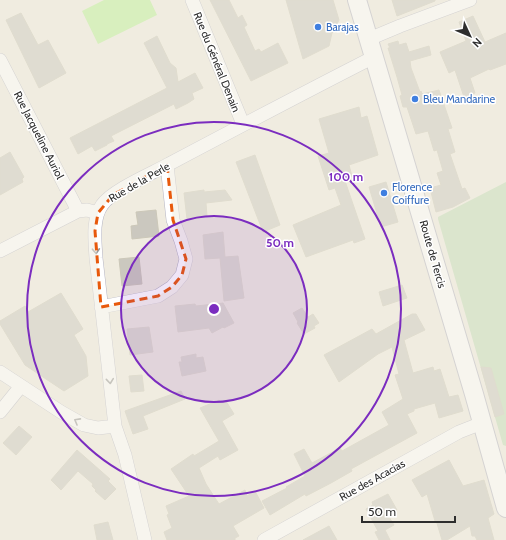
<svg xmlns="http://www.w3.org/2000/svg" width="506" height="540" font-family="Cabin,sans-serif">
	<rect width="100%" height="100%" fill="#f0ece0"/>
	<!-- cemetery -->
	<path fill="#c1dbb6" d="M506 182V446L503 445 438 219V217Z"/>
	<!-- pitch -->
	<path fill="#baf195" d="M104 0H150L157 15 98 44 82 11Z"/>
	<!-- building -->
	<path fill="#cbc8bf" stroke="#ccc8b9" d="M210 0H229L238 18 242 15 247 25 244 27 255 51 259 49 261 52 278 43 288 63 251 81Z
		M286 0H333L339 20 332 33 329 46 303 59Z
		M392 0H435V1L397 16Z
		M21 13 38 45 48 40 66 73 39 88 6 20Z
		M473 16 485 42 506 33V64L490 70 489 69 470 78 475 93 464 97 455 70 449 73 440 52 466 41 459 22Z
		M157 36 170 63 176 68 178 82 195 73 203 88 192 93 194 99 188 103 176 109 174 104 111 136 114 141 107 144V145L95 151 92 146 78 154 70 138 167 88 144 43Z
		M398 41 399 45 406 43 409 52 429 46 431 55 410 61 411 68 420 92 421 91 422 94 439 90 452 128 448 129 455 152 450 154 462 189 465 188 470 198 453 207 436 212 430 188 441 185 437 173 443 171 437 150 434 151 428 131 416 134 407 107H403L400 96 402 95 397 77 388 48H390L388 44Z
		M359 107 361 118 367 116 378 155 349 165 352 176 344 178 365 239 354 243 353 240 306 257 293 225 341 205 335 188 329 190 318 156 329 153 319 119Z
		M10 152 24 177 22 179 23 182 0 195V158Z
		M255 155 280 225 263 232 236 162Z
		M386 182 398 222 381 227 369 187Z
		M204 190V192L225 190 232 200 206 203 207 216 187 219 184 193Z
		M156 210 159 236 132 239 131 226 138 225 136 212Z
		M223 232 225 257 238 256 244 298 224 301 220 258 205 259 203 235Z
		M139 257 142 284 122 286 119 259Z
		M402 285 407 298 383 306 379 292Z
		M61 293 83 329 74 335 86 356 88 376 64 391 25 365 0 324V321L25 306 28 312Z
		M223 303 234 323 224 328 223 327 212 333 209 328 178 332 175 306 195 304 196 306Z
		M302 308 308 317 313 314 319 323 314 326 315 328 304 334 297 323 298 322 293 313Z
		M412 314H416L425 330 404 340 413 373 433 367 434 371 440 369 449 397 458 395 463 411 439 418 435 403 414 409V411L407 414 417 433 351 469 352 471 331 483 306 496 305 494 270 515 262 501 287 488 286 487 305 476 294 454 304 449 312 463 340 448 342 451 389 425 382 412 403 399 395 375 399 374 392 347 378 354 339 382 324 355 372 329 376 334Z
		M149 327 153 352 130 355 127 329Z
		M196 354V358L203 357 206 371 182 376 179 362H182L181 357Z
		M481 367 491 368 504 414 495 417Z
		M142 375 144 391 131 392 129 376Z
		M181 391 185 399 143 416 148 429 133 434 125 411Z
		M219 400 221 403 226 401 234 414 222 421 238 450 220 460 218 456 199 468 206 484 219 504 245 490 247 496 255 491 264 508 233 526 239 536 235 538V540H167L164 532 172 528 167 515 169 514 166 506 189 496 171 469 193 454 194 456 219 441 200 408 212 403 213 404Z
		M19 426 32 437 16 455 3 443Z
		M77 450 110 479 108 481 116 489 105 500 95 491 96 490 92 486 93 484 78 471 61 490 51 480Z
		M449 460 463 486 484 480 494 514 488 518 494 540H477L475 536H472L470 526 447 540H442L436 520 435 521 427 494 422 497 412 480Z
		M388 494 397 510 394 511 396 514 389 517 394 525 385 530 390 540H379L375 532 378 531 366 509 373 505 372 502Z
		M108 522 113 540H97L94 525Z
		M329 526 337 540H303Z"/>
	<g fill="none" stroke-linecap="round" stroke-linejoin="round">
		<!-- street casing -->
		<g stroke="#b4b4c2" stroke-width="14">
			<path id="street" d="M192 0 243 124
				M369 39 400 26 470 0
				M0 60 78 211
				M0 251 78 211 87 210 98 213
				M101 307 158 296 172 287 182 275 186 259 181 241 173 220 167 165
				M0 372 61 412 84 425 98 428 115 426
				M0 412 21 386
				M145 540 125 455 115 426 96 258C95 241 92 219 102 205 112 190 153 173 169 164 237 128 305 92 374 57
				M264 540 459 432 482 423"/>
		</g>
		<!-- secondary casing -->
		<g stroke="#b4b4c2" stroke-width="20">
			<path id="secondary" d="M357 0 474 394 506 508"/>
		</g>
		<!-- street -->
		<use href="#street" stroke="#fff" stroke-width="13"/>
		<!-- secondary -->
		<use href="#secondary" stroke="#fff" stroke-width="18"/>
	</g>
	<!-- one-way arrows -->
	<defs><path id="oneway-chevron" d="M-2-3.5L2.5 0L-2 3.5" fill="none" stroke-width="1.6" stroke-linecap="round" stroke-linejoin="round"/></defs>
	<g stroke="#969696">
		<use href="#oneway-chevron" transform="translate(96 251) rotate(87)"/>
		<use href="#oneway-chevron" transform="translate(110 381) rotate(84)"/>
		<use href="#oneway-chevron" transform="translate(77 421) rotate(-151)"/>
	</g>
	<!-- marked area -->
	<path d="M0 0H506V540H0ZM167 165 173 220 186 259 182 275 172 287 158 296 101 307 95 231 98 213 113 195Z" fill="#f0ece0" fill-opacity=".55" fill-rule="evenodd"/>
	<path fill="none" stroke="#e8590c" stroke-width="3" stroke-dasharray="8 5" stroke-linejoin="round" d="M167 165 173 220 186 259 182 275 172 287 158 296 101 307 95 231 98 213 113 195Z"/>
	<!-- distance rings -->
	<circle cx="214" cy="309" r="93" fill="#7b2cbf" fill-opacity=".12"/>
	<g fill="none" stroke="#7b2cbf" stroke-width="2">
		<circle cx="214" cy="309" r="93"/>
		<circle cx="214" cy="309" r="187"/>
	</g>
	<!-- markers -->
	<g fill="#3f7fe0" stroke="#fff" stroke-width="1.5">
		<circle cx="318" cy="27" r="4"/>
		<circle cx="415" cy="99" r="4"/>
		<circle cx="384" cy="193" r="4"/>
	</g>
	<g text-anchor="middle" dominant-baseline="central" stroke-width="3" stroke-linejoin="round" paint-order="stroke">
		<!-- shop labels -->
		<g font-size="11" fill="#366cbe" stroke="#fff" text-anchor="start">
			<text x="326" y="27">Barajas</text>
			<text x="423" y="99">Bleu Mandarine</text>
			<text x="392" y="187">Florence<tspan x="392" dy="13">Coiffure</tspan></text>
		</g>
		<!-- street labels -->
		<g font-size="11" fill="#2e2e2e" stroke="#fff">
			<text transform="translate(217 62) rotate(68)">Rue du Général Denain</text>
			<text transform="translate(39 135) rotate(63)">Rue Jacqueline Auriol</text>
			<text transform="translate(139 182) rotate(-30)">Rue de la Perle</text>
			<text transform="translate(433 254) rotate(74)">Route de Tercis</text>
			<text transform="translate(372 480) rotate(-29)">Rue des Acacias</text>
		</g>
	</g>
	<circle cx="214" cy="309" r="6" fill="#7b2cbf" stroke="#fff" stroke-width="2"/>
	<g font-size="12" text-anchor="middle" font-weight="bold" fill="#7b2cbf" stroke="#fff" stroke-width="3" stroke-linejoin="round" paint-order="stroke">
		<text x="346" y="181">100 m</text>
		<text x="280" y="247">50 m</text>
	</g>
	<!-- north arrow -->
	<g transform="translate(470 36) rotate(134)" stroke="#ffffff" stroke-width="3" paint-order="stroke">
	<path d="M0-3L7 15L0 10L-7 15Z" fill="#2e2e2e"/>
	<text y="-6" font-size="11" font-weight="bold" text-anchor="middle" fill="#2e2e2e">N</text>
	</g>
	<!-- scale -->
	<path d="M362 516v6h93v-6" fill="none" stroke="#2e2e2e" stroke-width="2"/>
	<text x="368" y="516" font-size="12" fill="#2e2e2e" stroke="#ffffff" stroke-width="3" paint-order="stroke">50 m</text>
</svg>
